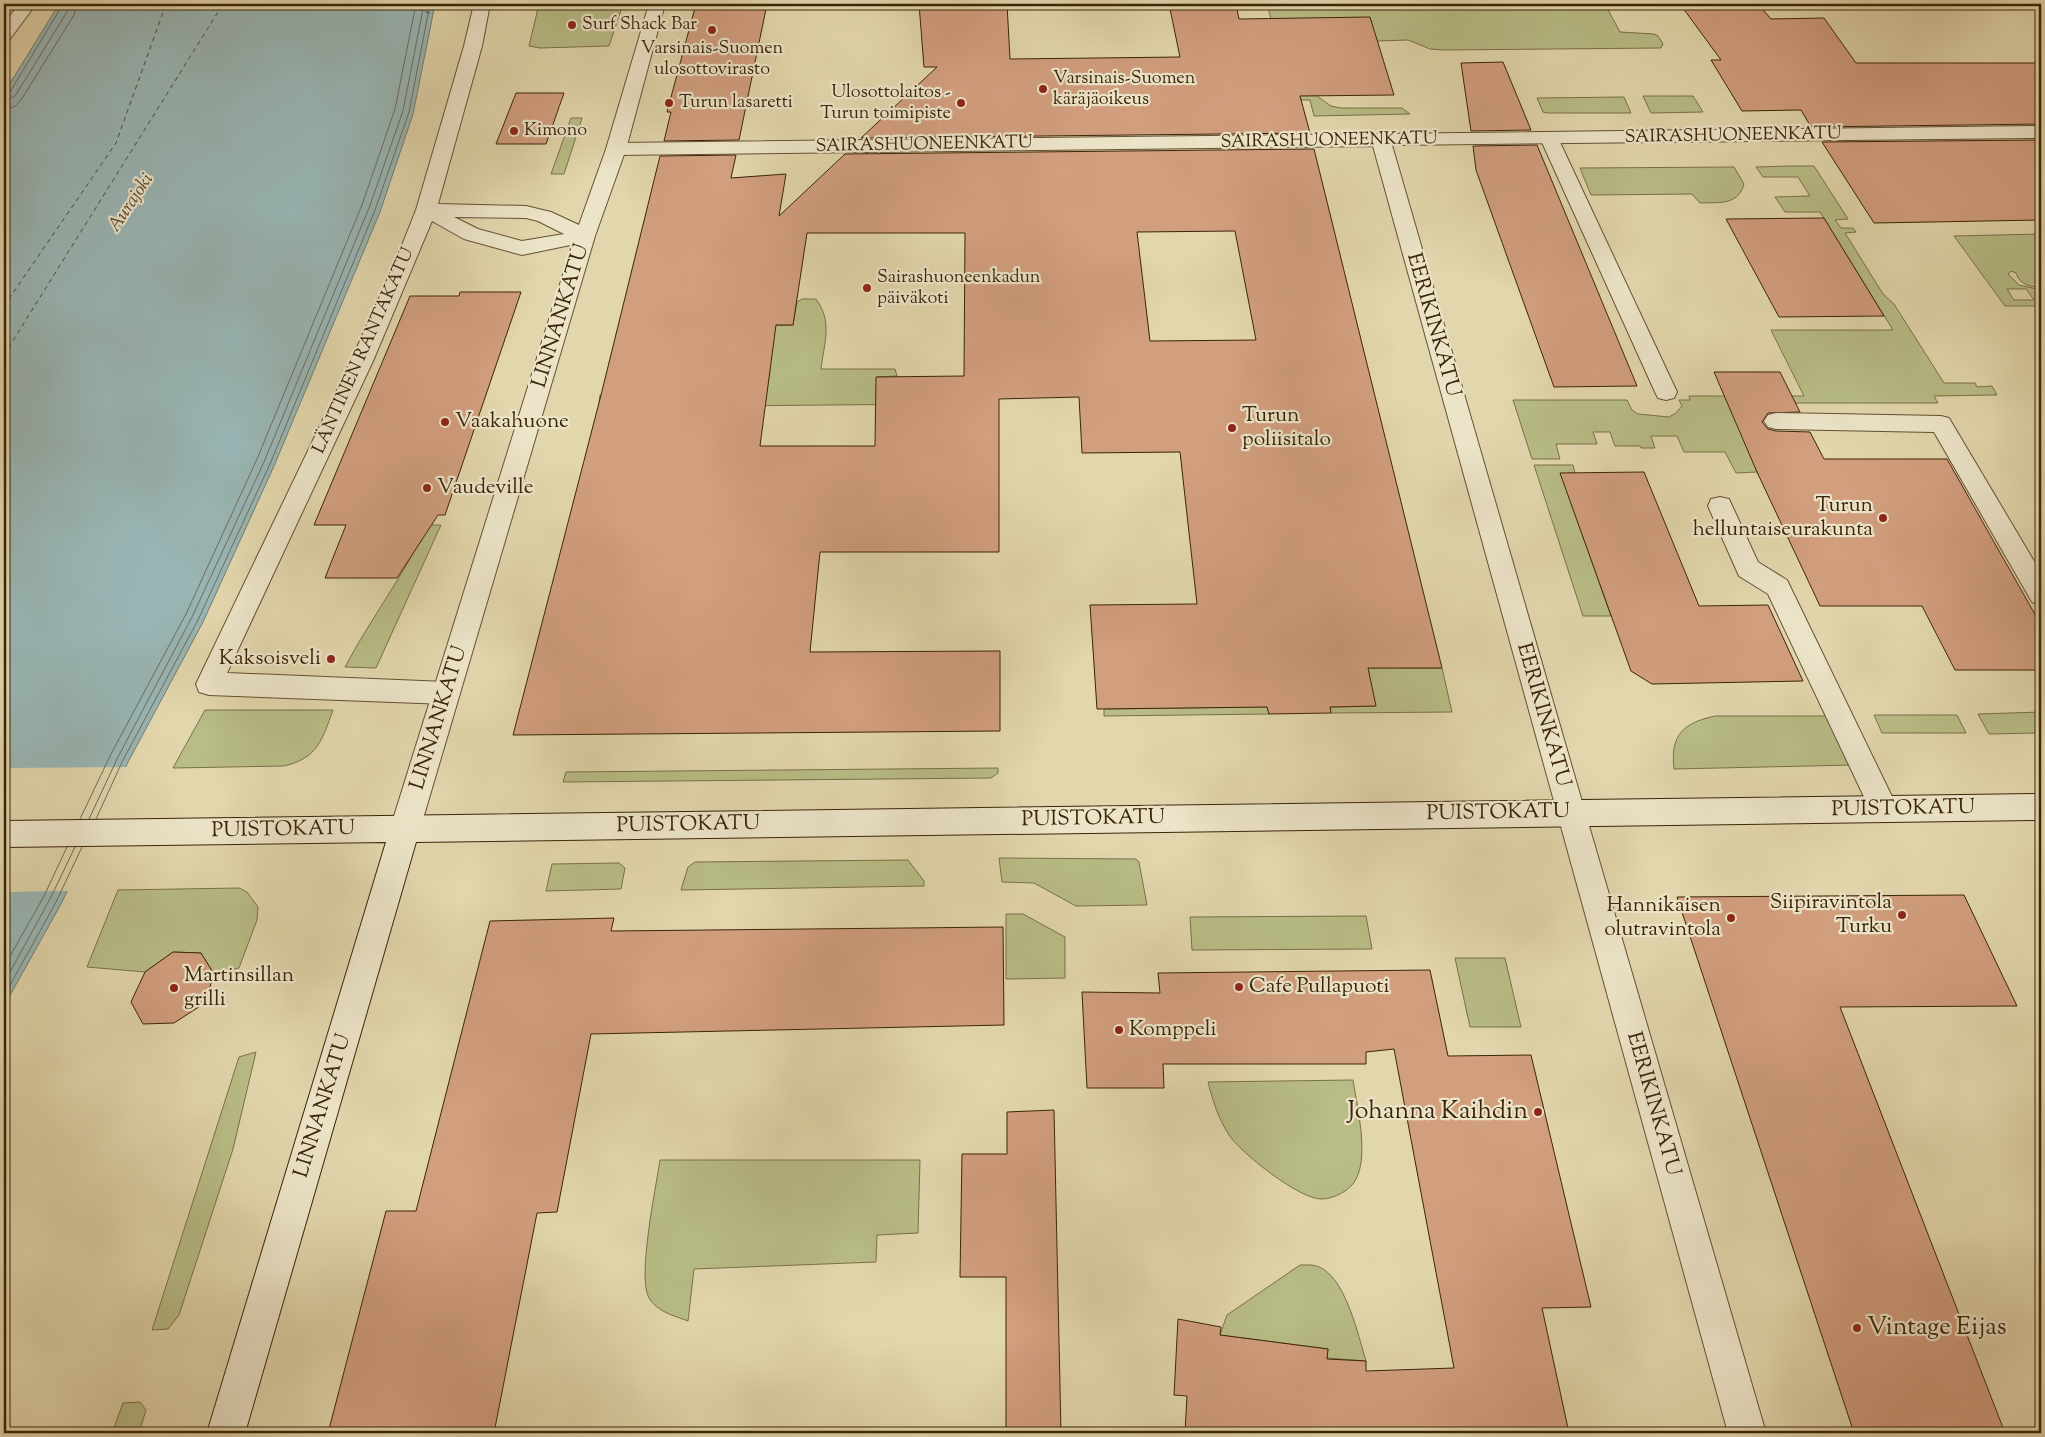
<svg xmlns="http://www.w3.org/2000/svg" width="2045" height="1437" font-family="'Sorts Mill Goudy',serif">
	<rect width="100%" height="100%" fill="#e2d6ac"/>
	<filter id="stains"><feTurbulence type="fractalNoise" baseFrequency=".004" numOctaves="4"/><feColorMatrix values="0 0 0 0 .2 0 0 0 0 .09 0 0 0 0 .02 0 0 0 .5 -.17"/></filter>
	<radialGradient id="worn" r=".72"><stop offset=".6" stop-color="#630" stop-opacity="0"/><stop offset="1" stop-color="#630" stop-opacity=".3"/></radialGradient>
	<!-- green -->
	<path fill="#b8bc86" stroke="#7a7048" fill-rule="evenodd" d="M539 4H623L609 46 540 48 529 46Z
		M1267 4H1630L1632 7 1607 8 1620 32 1654 34 1658 36 1663 44 1661 48 1444 50 1430 49 1408 40 1377 41 1317 96 1331 106 1341 108H1402L1410 114 1314 116 1310 100H1292Z
		M1643 96H1693L1703 112 1651 113Z
		M1624 97 1631 113H1547L1543 112 1537 98Z
		M571 118H582L564 174H551Z
		M1792 166H1814L1848 219 1835 220 1841 228H1853L1856 232 1845 233 1883 294 1894 304 1944 383H1975L1977 387 1992 386 1997 395 1934 396 1938 403H1734L1757 472 1736 473 1725 452H1684L1677 436H1651L1655 448H1641L1640 446H1615L1610 432H1593L1597 444H1556L1560 459H1532L1513 400H1627L1632 410 1638 414 1669 417 1676 413 1682 406 1679 400H1690L1689 396H1804L1771 330H1893L1820 212H1785L1775 197 1810 196 1798 177H1763L1756 167Z
		M1734 167 1744 184C1738 206 1719 202 1700 203L1692 194 1591 195 1580 168Z
		M2041 234V288C2029 286 2020 285 2016 273L2011 271 2008 274 2019 285 2041 290V306H2005L1954 236ZM2007 289H2026L2034 300H2014Z
		M802 299H816C833 322 824 343 821 369H895L897 376 877 377 876 394 934 404 620 407 599 403 600 395H646L674 328 793 325 797 302Z
		M1534 465H1573L1575 473 1561 474 1611 616H1583Z
		M428 525H441L376 668 345 667C371 618 404 575 428 525Z
		M1368 668H1442L1452 712 1331 713 1330 707 1375 706Z
		M1267 707 1269 714 1104 716V709Z
		M205 710H333C322 740 318 758 284 766L173 768Z
		M2041 712V733H2038L1989 734 1978 714Z
		M1874 715H1957L1966 733H1882Z
		M1715 716H1830L1854 765 1674 769C1670 735 1683 723 1715 716Z
		M998 768V773L991 778 563 782 566 772Z
		M999 858 1136 859 1139 862 1147 905 1076 906 1034 883 1002 882Z
		M908 860 924 881V886L681 890 688 867 695 862Z
		M619 863 625 868 621 889 546 891 552 864Z
		M239 888 247 892 258 907 257 920 239 968 214 974 201 953 173 952 145 972 87 967 118 890Z
		M1006 914H1023L1065 937V978L1006 979Z
		M1366 916 1372 949 1192 950 1190 917Z
		M1455 958H1505L1521 1027H1470Z
		M256 1052 233 1149 179 1315 168 1329 152 1330 239 1057Z
		M1353 1080C1357 1106 1369 1155 1356 1179 1351 1190 1334 1199 1322 1199 1300 1200 1241 1153 1229 1135 1218 1118 1213 1101 1208 1082Z
		M660 1160H920L918 1233 877 1235 876 1262 694 1269 688 1321C675 1316 657 1312 649 1298 637 1278 656 1187 660 1160Z
		M1300 1265C1308 1265 1316 1264 1323 1269 1347 1284 1358 1335 1366 1361L1327 1358 1328 1349 1220 1335 1227 1315Z
		M140 1402 146 1410 139 1433H112L123 1403Z"/>
	<!-- water -->
	<path fill="#99b6b5" stroke="#737c70" d="M59 4H435L413 114 380 212 274 466 203 622 128 762 61 904 4 1006V93Z"/>
	<!-- pier -->
	<path fill="#e2d6ac" d="M128 767 70 891 4 892V768Z"/>
	<g fill="none" stroke-linecap="round" stroke-linejoin="round">
		<!-- shore -->
		<path stroke="#6a6d5f" stroke-width="1" d="M4 95 10 92 63 4
			M4 101 15 96 67 12 69 4
			M4 109 14 107 21 100 74 15 76 4
			M80 819 111 754 186 614 257 459 362 205 395 109 416 4
			M89 819 118 757 192 617 264 462 369 208 403 111 424 4
			M96 819 123 760 198 620 270 464 375 210 409 112 430 4
			M4 967 44 896 67 847
			M4 983 50 899 75 847
			M4 996 56 902 82 847"/>
		<!-- ferry -->
		<path stroke="#524834" stroke-width="1" stroke-dasharray="4.5 4" stroke-linecap="butt" d="M401 4 433 14
			M4 306 116 143 166 4
			M4 355 223 4"/>
	</g>
	<!-- building -->
	<path fill="#d19e7e" stroke="#3b2409" fill-rule="evenodd" d="M696 4H767L739 140 664 141 671 112H667Z
		M919 4H1007L1010 59 1180 57 1169 4H1236L1239 19 1370 17 1394 95 1300 96 1310 133 861 138 937 67H924Z
		M1680 4H1758L1771 19 1824 18 1856 63H2041V124L1811 127 1801 110 1742 111 1711 60H1721Z
		M1503 62 1531 130 1471 131 1461 63Z
		M516 93H564L546 144H496Z
		M2041 140V220L1874 223 1822 142Z
		M1537 145 1637 386 1554 387 1476 170 1473 146Z
		M1314 149 1442 668H1368L1376 706 1330 707 1331 713 1269 714 1267 707 1097 709 1090 605 1197 604 1180 452 1082 453 1079 397 999 399V552H820L810 652 1000 651V731L513 735 601 395 660 156 736 155 731 178 786 174 779 216 845 154ZM1235 231 1256 340 1150 341 1137 232ZM807 233H965L964 376 876 377 875 446H760L776 325H793Z
		M1824 218 1884 316 1779 317 1726 219Z
		M460 292H521L445 515H438L397 578H325L346 525H314L410 296H459Z
		M1714 372H1780L1800 412 1768 413 1762 422 1768 429 1776 431 1810 432 1824 459H1947L2041 625V670H1955L1922 606H1820L1757 472Z
		M1644 472 1699 606 1768 605 1803 681 1652 684 1631 671 1560 473Z
		M1964 895 2017 1006 1840 1007 2005 1433H1854L1677 897Z
		M614 918 611 931 1003 927 1004 1025 591 1034 557 1212 537 1213 494 1433H328L386 1211H416L490 921Z
		M173 952 201 953 214 974 205 1003 174 1023 143 1024 131 1002 145 972Z
		M1430 970 1448 1056 1531 1055 1591 1307 1542 1308 1569 1433H1185L1187 1396 1174 1395 1178 1319 1221 1327 1220 1335 1328 1349 1327 1359 1366 1361V1371L1454 1368 1394 1049 1366 1052V1064H1163L1164 1088H1087L1082 992 1160 993 1158 973Z
		M1054 1110 1061 1433H1006V1277H960L962 1154H1007V1112Z"/>
	<g fill="none" stroke-linecap="round" stroke-linejoin="round">
		<!-- service casing -->
		<g stroke="#655032" stroke-width="2">
			<path id="service" d="M19 4H36L10 39 4 40V24Z
				M1549 132 1556 134 1558 138 1677 392 1674 398 1666 400 1658 398 1655 392 1540 138 1542 134Z
				M1776 413 1941 416 1949 418 2041 573V605L2032 602 1934 432 1776 429 1768 427 1764 421 1768 415Z
				M1720 497 1729 499 1758 562 1787 580 1898 809 1894 818 1884 822 1874 818 1768 594 1739 576 1708 506 1711 499Z"/>
		</g>
		<!-- minor casing -->
		<g stroke="#655032" stroke-width="2">
			<path id="minor" d="M474 4H490L482 46 438 204 526 206 551 212 592 231 595 236 592 241 585 242 522 255 464 239 432 221 373 361 227 673 446 682 456 685 460 693 456 701 446 704 209 695 199 692 196 684 351 361 396 260 416 210 464 46ZM454 217 526 218 538 221 564 234 522 241 478 229Z
				M2041 126V138L1392 145 1585 812 1581 821 1571 825 1561 821 1557 812 1373 146 616 155 609 153 606 149 609 145 616 143Z"/>
		</g>
		<!-- tertiary casing -->
		<g stroke="#655032" stroke-width="2">
			<path id="tertiary" d="M649 4H665L626 149 595 236 420 829 415 838 405 842 395 838 390 829 575 236 606 149Z
				M1571 799 1581 803 1585 812 1766 1433H1728L1557 812 1561 803Z"/>
		</g>
		<!-- secondary casing -->
		<g stroke="#3b2409" stroke-width="2">
			<path id="secondary" d="M2041 794V820L416 842 245 1433H207L386 842 4 847V821Z"/>
		</g>
		<!-- service -->
		<use href="#service" fill="#ece4c9" fill-rule="evenodd"/>
		<!-- minor -->
		<use href="#minor" fill="#ece4c9" fill-rule="evenodd"/>
		<!-- tertiary -->
		<use href="#tertiary" fill="#ece4c9" fill-rule="evenodd"/>
		<!-- secondary -->
		<use href="#secondary" fill="#ece4c9" fill-rule="evenodd"/>
	</g>
	<!-- markers -->
	<g fill="#8f2418" stroke="#ece4c9" stroke-width="2">
		<circle cx="572" cy="25" r="5"/>
		<circle cx="712" cy="30" r="5"/>
		<circle cx="1043" cy="89" r="5"/>
		<circle cx="669" cy="103" r="5"/>
		<circle cx="961" cy="103" r="5"/>
		<circle cx="514" cy="131" r="5"/>
		<circle cx="867" cy="288" r="5"/>
		<circle cx="445" cy="422" r="5"/>
		<circle cx="1232" cy="428" r="5"/>
		<circle cx="427" cy="488" r="5"/>
		<circle cx="1883" cy="518" r="5"/>
		<circle cx="331" cy="659" r="5"/>
		<circle cx="1902" cy="915" r="5"/>
		<circle cx="1731" cy="918" r="5"/>
		<circle cx="1239" cy="987" r="5"/>
		<circle cx="174" cy="988" r="5"/>
		<circle cx="1119" cy="1030" r="5"/>
		<circle cx="1538" cy="1112" r="5"/>
		<circle cx="1857" cy="1328" r="5"/>
	</g>
	<g text-anchor="middle" dominant-baseline="central" stroke-width="4.5" stroke-linejoin="round" paint-order="stroke">
		<!-- far-poi labels -->
		<g font-size="18" fill="#3b2409" stroke="#ece4c9" text-anchor="start">
			<text x="582" y="25">Surf Shack Bar</text>
			<text x="712" y="49" text-anchor="middle">Varsinais-Suomen<tspan x="712" dy="21">ulosottovirasto</tspan></text>
			<text x="1053" y="79">Varsinais-Suomen<tspan x="1053" dy="21">käräjäoikeus</tspan></text>
			<text x="951" y="93" text-anchor="end">Ulosottolaitos -<tspan x="951" dy="21">Turun toimipiste</tspan></text>
			<text x="679" y="103">Turun lasaretti</text>
			<text x="524" y="131">Kimono</text>
			<text x="877" y="278">Sairashuoneenkadun<tspan x="877" dy="21">päiväkoti</tspan></text>
		</g>
		<!-- far-street labels -->
		<g font-size="18" fill="#3b2409" stroke="#ece4c9">
			<text transform="translate(1733 136) rotate(-1)">SAIRASHUONEENKATU</text>
			<text transform="translate(1329 141) rotate(-1)">SAIRASHUONEENKATU</text>
			<text transform="translate(924 145) rotate(-1)">SAIRASHUONEENKATU</text>
			<text transform="translate(364 351) rotate(-66)">LÄNTINEN RANTAKATU</text>
		</g>
		<!-- far-water labels -->
		<g font-size="19" font-style="italic" fill="#524834" stroke="#ece4c9">
			<text transform="translate(131 203) rotate(-56)">Aurajoki</text>
		</g>
		<!-- street labels -->
		<g font-size="21" fill="#3b2409" stroke="#ece4c9">
			<text transform="translate(561 316) rotate(-73)">LINNANKATU</text>
			<text transform="translate(1433 325) rotate(74)">EERIKINKATU</text>
			<text transform="translate(1543 715) rotate(74)">EERIKINKATU</text>
			<text transform="translate(439 718) rotate(-73)">LINNANKATU</text>
			<text transform="translate(1903 809) rotate(-1)">PUISTOKATU</text>
			<text transform="translate(1498 813) rotate(-1)">PUISTOKATU</text>
			<text transform="translate(1093 819) rotate(-1)">PUISTOKATU</text>
			<text transform="translate(688 825) rotate(-1)">PUISTOKATU</text>
			<text transform="translate(283 830) rotate(-1)">PUISTOKATU</text>
			<text transform="translate(1653 1104) rotate(74)">EERIKINKATU</text>
			<text transform="translate(323 1106) rotate(-73)">LINNANKATU</text>
		</g>
		<!-- poi labels -->
		<g font-size="21" fill="#3b2409" stroke="#ece4c9" text-anchor="start">
			<text x="1242" y="416">Turun<tspan x="1242" dy="24">poliisitalo</tspan></text>
			<text x="455" y="422">Vaakahuone</text>
			<text x="437" y="488">Vaudeville</text>
			<text x="1873" y="506" text-anchor="end">Turun<tspan x="1873" dy="24">helluntaiseurakunta</tspan></text>
			<text x="321" y="659" text-anchor="end">Kaksoisveli</text>
			<text x="1892" y="903" text-anchor="end">Siipiravintola<tspan x="1892" dy="24">Turku</tspan></text>
			<text x="1721" y="906" text-anchor="end">Hannikaisen<tspan x="1721" dy="24">olutravintola</tspan></text>
			<text x="184" y="976">Martinsillan<tspan x="184" dy="24">grilli</tspan></text>
			<text x="1249" y="987">Cafe Pullapuoti</text>
			<text x="1129" y="1030">Komppeli</text>
		</g>
		<!-- near-poi labels -->
		<g font-size="25" fill="#3b2409" stroke="#ece4c9" text-anchor="end">
			<text x="1528" y="1112">Johanna Kaihdin</text>
			<text x="1867" y="1328" text-anchor="start">Vintage Eijas</text>
		</g>
	</g>
	<!-- margin -->
	<rect width="2045" height="1437" fill="none" stroke="#e2d6ac" stroke-width="20"/>
	<rect x="5" y="5" width="2035" height="1427" fill="none" stroke="#3b2409" stroke-width="2.5"/>
	<rect x="10" y="10" width="2025" height="1417" fill="none" stroke="#3b2409"/>
	<rect width="100%" height="100%" filter="url(#stains)"/>
	<rect width="100%" height="100%" fill="url(#worn)"/>
</svg>
